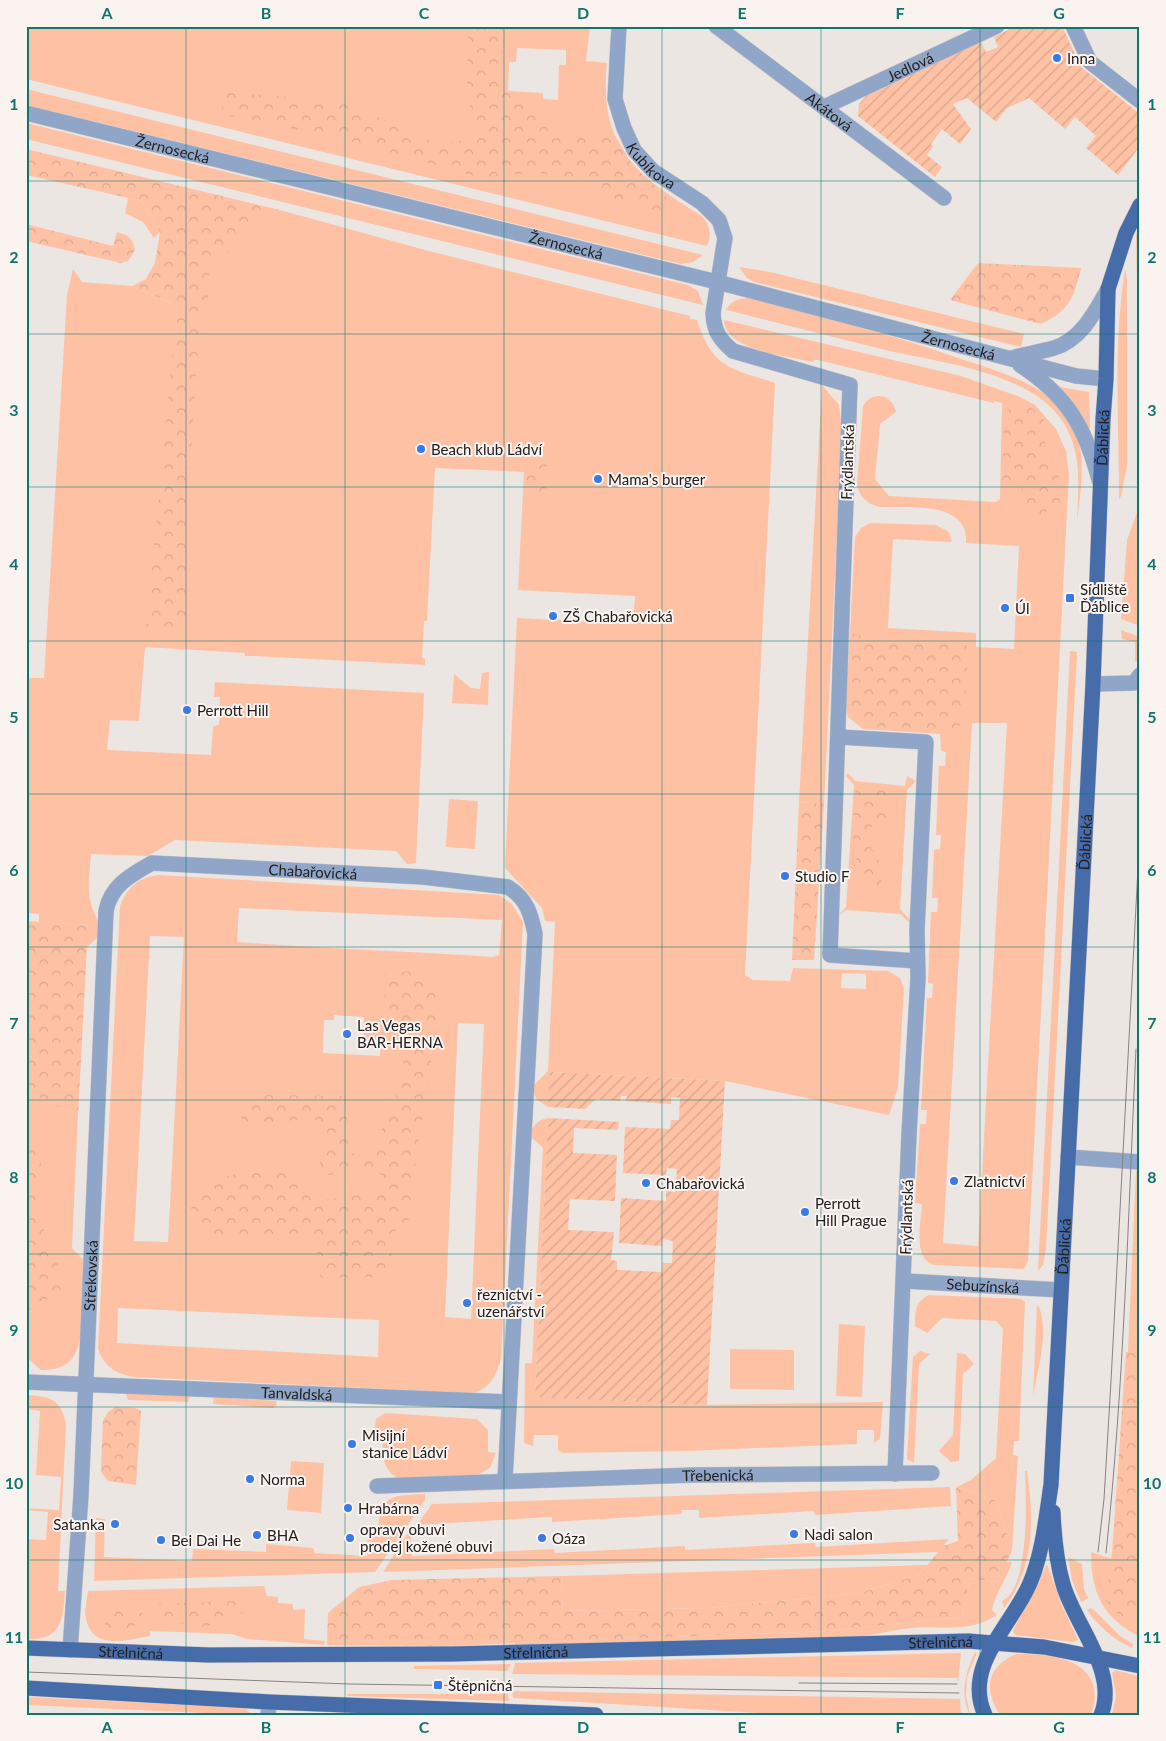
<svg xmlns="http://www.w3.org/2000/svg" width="1166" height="1741" font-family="Lato,sans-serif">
	<defs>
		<pattern id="forest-crowns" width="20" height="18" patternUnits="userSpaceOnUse" patternTransform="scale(1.25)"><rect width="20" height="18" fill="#fec1a4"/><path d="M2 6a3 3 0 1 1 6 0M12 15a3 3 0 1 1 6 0" fill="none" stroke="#d9a68d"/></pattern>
		<pattern id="garden-furrows" width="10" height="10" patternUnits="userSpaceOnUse" patternTransform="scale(1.25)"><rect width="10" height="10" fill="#fec1a4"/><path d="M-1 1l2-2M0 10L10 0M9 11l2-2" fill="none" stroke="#d9a68d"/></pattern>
	</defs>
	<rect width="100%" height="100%" fill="#ece6e3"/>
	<!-- green -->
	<path fill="#fec1a4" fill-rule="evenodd" d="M26 26H590L586 61 607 63C598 147 637 176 702 216 710 226 712 234 707 246L26 79ZM517 48 566 50V65H559L558 100 543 99V93L508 91 509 62H516Z
		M26 89 703 255 693 262 681 264 26 105Z
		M26 123 688 285 698 291 703 305 26 139Z
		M188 191 275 213 280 210 425 250 690 316V319L697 320C713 369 730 368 775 383L745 975 753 980 790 981 793 968 888 971 900 978 904 989 898 1088 889 1115 725 1081 551 1072 548 1107 536 1099 532 1087 548 1071 555 922 545 921 542 908 505 868 517 618 633 624 635 596 518 590 524 472 435 468 427 621H424L422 657 425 659V665L255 656H245V653L145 647 139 721 110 720 107 750 211 755 213 726 219 725 220 697H214L215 682 424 693 416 863 407 864 396 851 175 840 148 856 91 854C89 887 84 897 102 928L98 937 87 947 91 925 39 922V914L26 913V678H44L67 295 73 269 82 282 132 286 172 304ZM842 973 866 974V989L841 988Z
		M128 198 142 201 160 232 154 238 143 222 125 213Z
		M1140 226V292L1137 288 1136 234Z
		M739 267 770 272 1024 334 1021 347 754 282 747 278Z
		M1125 269 1127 279V466L1121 496 1119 500C1119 424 1113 344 1125 269Z
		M747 298C819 316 891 334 961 359 997 371 1040 382 1064 412 1090 443 1081 485 1077 522 1078 486 1083 454 1063 422 1030 371 935 362 881 349 829 336 778 323 726 310 731 301 737 299 747 298Z
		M724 320 961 376 1020 397 1035 405 1056 429 1066 451 1069 474 1028 1261 1024 1269 935 1265C912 1260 921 1222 922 1204L915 1203 920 1124H926L927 1110H921L927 998H932L933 984 928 983 931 912H937L938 898H932L934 850 940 849 941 835H936L939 766H945L946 752 941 751 940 734 863 729 848 717 846 707 855 537 861 528 870 523 936 525 949 532 952 542 893 539 888 628 976 633V647L1014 649 1019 546 966 543C969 500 907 508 880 507 867 504 859 497 857 484L863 406C872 390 893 394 896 412L880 424C879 443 876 461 875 479L889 496 996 502 1000 499 1002 403 994 401V403L818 360H814L813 362C788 356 725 351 724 320ZM972 723H1007L978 1246 943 1243Z
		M822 385 839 405 842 430 824 804 799 802Z
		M1060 387 1089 392 1090 428 1088 429 1083 416Z
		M1140 504V626L1121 619 1127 540Z
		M1121 630 1140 637V662L1135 661V642L1122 639Z
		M1070 651 1077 652 1046 1249 1043 1265 1038 1271Z
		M489 672 488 705 452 703 454 674 471 688 480 689 482 673Z
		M848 773 855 781 905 786 907 776 916 781 907 790 900 909 911 921 910 923 900 914 846 910 837 917 846 907 854 785 846 776Z
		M449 799 478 801 475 849 446 847Z
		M158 875 499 895 512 904 523 922 501 1359C496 1375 492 1387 474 1393L134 1377C117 1374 104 1367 98 1349L120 906C128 887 138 878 158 875ZM239 908 502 920 499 955 493 957C408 951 322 949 237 942ZM150 936 184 937 168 1242 134 1241ZM334 1015 364 1017 363 1041 380 1042V1056L323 1053 324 1020H334ZM458 1023 484 1024 471 1319 445 1317ZM118 1308 379 1320 378 1357 117 1343Z
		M29 1093 78 1116 72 1248 85 1261C83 1285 87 1346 70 1361 62 1369 51 1370 41 1370L26 1357V1151Z
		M548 1118 535 1396 707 1405 883 1402 880 1439 874 1443V1430H857V1444L688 1451 563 1453 558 1450V1435H534L533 1446 524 1443 525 1363H532L543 1148 530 1136C532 1126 537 1120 548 1118Z
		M1136 1171H1140V1637C1102 1618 1091 1592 1091 1552L1128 1564 1125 1418Z
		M929 1295 1021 1299 1025 1302 1019 1441H1014L1013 1455 1018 1456 1012 1551 995 1500 956 1487 971 1480 996 1458 1003 1329 996 1321 942 1318 927 1333 915 1326C915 1311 915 1302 929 1295Z
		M1037 1304C1051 1325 1037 1372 1033 1397Z
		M839 1324 865 1326 862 1397 836 1396Z
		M730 1349 794 1350V1390L730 1389Z
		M920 1351 930 1354 919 1364 914 1463 907 1459 913 1357Z
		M957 1353 965 1354 974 1364 963 1374 959 1461 951 1462 939 1451 953 1435Z
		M130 1393 190 1396 188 1402 128 1400 126 1394Z
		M26 1395C50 1396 61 1399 66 1424L58 1591H65C63 1619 62 1641 26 1639V1539L46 1540 48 1512 26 1510V1508L59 1510 61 1477 36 1475 40 1411 26 1409Z
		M214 1397 276 1401 277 1405 273 1408 213 1404Z
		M385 1413 477 1419 488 1430V1452L496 1453 490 1468 474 1477 402 1480C383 1472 382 1458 383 1439L373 1438 376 1419Z
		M291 1461 324 1463 321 1513 287 1510Z
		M1025 1471H1027C1034 1519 1035 1567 1004 1608L1002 1601C1030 1589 1026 1497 1025 1471Z
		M950 1487 951 1506 815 1515 814 1511 699 1518V1510H682V1514L552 1522V1517L417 1525 432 1504Z
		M425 1494V1500L375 1572 94 1581 96 1518 105 1519 104 1557 192 1561 193 1549 266 1552V1544L313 1548 315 1553 367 1556 368 1532H378C380 1494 391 1496 425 1494Z
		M410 1530 412 1556 554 1549 555 1553 685 1546V1550L815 1543 816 1547 949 1539 938 1552 383 1572Z
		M1068 1557 1082 1564 1084 1589 1088 1598 1081 1602 1072 1580Z
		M1005 1562H1012C1007 1579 995 1593 992 1610L997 1615C967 1635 936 1624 903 1629 883 1632 865 1637 845 1638L515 1645V1643L828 1631 962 1617 970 1578 996 1582Z
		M1047 1564 1062 1606 1078 1640 1073 1642 1015 1635 1013 1631Z
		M927 1565 919 1575 859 1593 708 1608 563 1611 561 1576Z
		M264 1586 267 1596 278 1597V1603L293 1604V1610L305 1609 304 1639 325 1641 324 1645 247 1639 232 1634 150 1631V1636C127 1640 93 1651 86 1619 84 1611 87 1599 88 1591Z
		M1090 1608 1093 1609 1120 1636 1133 1644 1132 1648C1113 1639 1099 1627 1087 1610Z
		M975 1652 977 1653 967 1677 966 1696 970 1715C959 1694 966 1672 975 1652Z
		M961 1653 958 1682 957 1678 512 1674 515 1663Z
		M1016 1654C1057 1653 1109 1662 1091 1715H1000C983 1688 987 1667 1016 1654Z
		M511 1664 507 1671 414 1669V1666Z
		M1116 1670 1140 1677V1715H1112L1116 1696 1112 1673Z
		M512 1691 960 1699 961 1715H792L513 1698Z
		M348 1694H508L509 1701 347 1696Z
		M26 1697 228 1707 246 1709 252 1715 26 1705Z"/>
	<!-- forest -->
	<path fill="url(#forest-crowns)" d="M468 26H503L502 82 511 97 531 108 557 131 590 138 614 134 633 166 674 204 666 212 620 202 580 181 534 172 482 178 338 138 220 114 227 93 336 100 400 126 438 145 477 137 467 93Z
		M26 149 280 210 245 229 224 258 209 265 208 312 200 317 189 482 187 616 173 633 146 631 177 306 132 286 146 279 155 263 160 232 142 201 26 175Z
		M26 224 113 246 117 232C128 235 133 238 135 250L128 261 121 263 26 241Z
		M978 263 1081 268C1074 298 1069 311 1041 324L950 300Z
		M1032 408 1044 420 1046 455 1058 459 1060 504 1034 519 1019 482 1002 496 1004 410Z
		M541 443 555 451 544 470 547 498 523 497 525 472 540 458Z
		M853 634 887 640 967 645 968 655 964 716 958 729 933 732 861 725 849 713Z
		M856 784 898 788 889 803 888 816 870 828 866 840C876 858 892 871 876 890L870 888C846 854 854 823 856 784Z
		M799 802 824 804 814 960H792Z
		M26 921 92 925 87 947 78 1116 29 1093 26 1087Z
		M422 969 440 1004 413 1179 414 1215 393 1233 390 1277 320 1278 315 1233 218 1235 195 1228 190 1202 219 1178 273 1166 320 1201 379 1189 383 1175 361 1170 316 1177 328 1137 313 1117 248 1127 239 1115 260 1095 346 1096 349 1153 371 1156 401 1082 405 1048 377 976Z
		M26 1139 41 1161 37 1213 69 1292 38 1302 26 1313Z
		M1126 1352 1140 1353V1627L1120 1616 1105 1600 1112 1552Z
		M115 1407 136 1408 141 1411 136 1485 108 1481 101 1472V1466L103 1421 108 1412Z
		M956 1487 995 1500 1012 1551 996 1582 970 1578 962 1617 828 1631 443 1646 327 1645 328 1613 359 1587 392 1580 561 1576 563 1611 708 1608 859 1593 919 1575 943 1546 958 1541Z
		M235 1601 244 1612 204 1627 166 1621 159 1604Z
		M120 1606H135L143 1614 145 1622 118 1632 107 1630 102 1613 107 1608Z"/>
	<!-- garden -->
	<path fill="url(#garden-furrows)" d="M1016 26H1062L1081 67 1140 114V146L1118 175 1086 148 1096 136 1075 117 1065 129 1029 98 1007 108 996 122 967 98 953 104 971 129 960 144 942 129 931 144 933 146 927 155 942 167 935 177 858 116 859 104 866 96 981 42 986 52 998 47 994 37Z
		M550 1072 725 1081 707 1405 535 1397 548 1118 619 1122 618 1130 574 1128 573 1153 617 1155 615 1201 570 1199 568 1230 614 1232 611 1260 617 1261V1270L662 1272 663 1263H672L673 1241 663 1239 662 1246 619 1243 621 1198 666 1201V1191L675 1192 677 1169 667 1168 666 1175 623 1173 625 1127 670 1129 671 1120H679L680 1098 671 1097V1104L626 1101 627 1096H621L620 1101 596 1099 585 1109 548 1107Z"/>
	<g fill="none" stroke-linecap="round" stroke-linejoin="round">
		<!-- minor casing -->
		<g stroke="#c8c2c0" stroke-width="16">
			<g id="minor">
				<path id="s1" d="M619 26 615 99 624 128 634 150 653 171 702 203 719 220 725 238 713 313C714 331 719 339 733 351L850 385 830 955 917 961"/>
				<path id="s2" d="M716 26 944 198"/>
				<path d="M1073 26 1090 62 1140 101"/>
				<path id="s3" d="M824 107 997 26"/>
				<path id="s4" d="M26 113 717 282 1076 376 1106 379"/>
				<path d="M1012 358C1025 354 1040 352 1054 348 1081 340 1095 312 1108 289"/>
				<path d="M1020 365C1067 396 1085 426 1099 480"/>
				<path d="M1093 684 1134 683 1140 675"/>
				<path d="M839 737 926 742 917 930 918 978 909 1134 895 1474"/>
				<path d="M1068 1157 1140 1162"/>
				<path id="s5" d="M905 1281 1061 1290"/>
				<path id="s6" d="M26 1382 508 1402"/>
				<path id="s7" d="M377 1486 693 1475 932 1473"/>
				<path id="s8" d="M70 1650 81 1495 106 911C111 885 131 875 152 863L423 877 508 887C527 899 531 914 535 934L505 1480"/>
				<path d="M268 1715 269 1702"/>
			</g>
		</g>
		<!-- major casing -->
		<g stroke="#c8c2c0" stroke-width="16">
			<g id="major">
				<path d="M1053 1512C1054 1536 1056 1560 1063 1584 1074 1624 1119 1672 1101 1715"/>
				<path id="s9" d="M26 1648 209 1655 452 1654 968 1641 1044 1647 1140 1666"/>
				<path d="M26 1688 269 1702 596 1715"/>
				<path id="s10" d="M985 1715C962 1666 1013 1624 1030 1583 1043 1552 1046 1517 1051 1485L1093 684 1103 419 1106 379 1108 289 1126 233 1140 205"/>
			</g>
		</g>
		<!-- minor -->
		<use href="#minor" stroke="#90a6c8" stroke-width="15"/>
		<!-- major -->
		<use href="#major" stroke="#476caa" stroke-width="15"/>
		<!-- tram -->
		<path stroke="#878381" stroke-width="1" d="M1098 1552 1104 1499 1111 1381 1140 830
			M1106 1553C1124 1386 1128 1217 1136 1049
			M26 1672 349 1684 959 1693
			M799 1683 957 1684"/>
	</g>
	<!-- grid -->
	<path fill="none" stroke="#0f766e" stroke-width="1" stroke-opacity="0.55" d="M186 26V1715M345 26V1715M504 26V1715M662 26V1715M821 26V1715M980 26V1715M26 181H1140M26 334H1140M26 487H1140M26 641H1140M26 794H1140M26 947H1140M26 1100H1140M26 1254H1140M26 1407H1140M26 1560H1140"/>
	<!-- markers -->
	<g fill="#387ae8" stroke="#faf3f0" stroke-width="2">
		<circle cx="1057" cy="58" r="5"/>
		<circle cx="421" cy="449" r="5"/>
		<circle cx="598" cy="479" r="5"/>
		<rect x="1065" y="593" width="10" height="10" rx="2.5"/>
		<circle cx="1005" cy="608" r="5"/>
		<circle cx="553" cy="616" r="5"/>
		<circle cx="187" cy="710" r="5"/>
		<circle cx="785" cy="876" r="5"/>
		<circle cx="347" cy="1034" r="5"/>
		<circle cx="954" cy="1181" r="5"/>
		<circle cx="646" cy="1183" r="5"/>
		<circle cx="805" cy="1212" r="5"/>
		<circle cx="467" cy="1303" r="5"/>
		<circle cx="352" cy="1444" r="5"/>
		<circle cx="250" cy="1479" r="5"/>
		<circle cx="348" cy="1508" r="5"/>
		<circle cx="115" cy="1524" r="5"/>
		<circle cx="794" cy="1534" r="5"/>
		<circle cx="257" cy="1535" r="5"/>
		<circle cx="350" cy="1538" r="5"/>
		<circle cx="542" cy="1538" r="5"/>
		<circle cx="161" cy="1540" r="5"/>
		<rect x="433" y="1680" width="10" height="10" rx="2.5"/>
	</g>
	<g text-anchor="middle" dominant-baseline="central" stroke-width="4" stroke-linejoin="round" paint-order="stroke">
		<!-- poi labels -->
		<g font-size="15" fill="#22201f" stroke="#faf3f0" text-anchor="start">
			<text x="1067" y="58">Inna</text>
			<text x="431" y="449">Beach klub Ládví</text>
			<text x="608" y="479">Mama's burger</text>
			<text x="1080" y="589">Sídliště<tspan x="1080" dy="17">Ďáblice</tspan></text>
			<text x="1015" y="608">Úl</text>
			<text x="563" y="616">ZŠ Chabařovická</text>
			<text x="197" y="710">Perrott Hill</text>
			<text x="795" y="876">Studio F</text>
			<text x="357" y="1025">Las Vegas<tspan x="357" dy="17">BAR-HERNA</tspan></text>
			<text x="964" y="1181">Zlatnictví</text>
			<text x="656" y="1183">Chabařovická</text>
			<text x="815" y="1203">Perrott<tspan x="815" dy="17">Hill Prague</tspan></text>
			<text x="477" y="1294">řeznictví -<tspan x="477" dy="17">uzenářství</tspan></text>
			<text x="362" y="1435">Misijní<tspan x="362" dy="17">stanice Ládví</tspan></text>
			<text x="260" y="1479">Norma</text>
			<text x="358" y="1508">Hrabárna</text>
			<text x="105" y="1524" text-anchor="end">Satanka</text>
			<text x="360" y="1529">opravy obuvi<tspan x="360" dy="17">prodej kožené obuvi</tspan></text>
			<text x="804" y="1534">Nadi salon</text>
			<text x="267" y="1535">BHA</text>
			<text x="552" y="1538">Oáza</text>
			<text x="171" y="1540">Bei Dai He</text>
			<text x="448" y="1685">Štěpničná</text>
		</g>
		<!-- street labels -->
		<g font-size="15" fill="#22201f" stroke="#faf3f0">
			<text stroke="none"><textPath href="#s3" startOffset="95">Jedlová</textPath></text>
			<text stroke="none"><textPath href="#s2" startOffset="142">Akátová</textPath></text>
			<text stroke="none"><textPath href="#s4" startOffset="151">Žernosecká</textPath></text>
			<text stroke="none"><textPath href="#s1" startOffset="151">Kubíkova</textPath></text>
			<text stroke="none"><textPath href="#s4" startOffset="556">Žernosecká</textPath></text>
			<text stroke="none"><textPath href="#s4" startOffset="961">Žernosecká</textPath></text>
			<text stroke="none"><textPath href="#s10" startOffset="1295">Ďáblická</textPath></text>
			<text transform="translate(847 462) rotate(-88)">Frýdlantská</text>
			<text stroke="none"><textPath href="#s10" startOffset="890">Ďáblická</textPath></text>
			<text stroke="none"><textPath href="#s8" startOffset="970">Chabařovická</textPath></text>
			<text transform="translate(906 1217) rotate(-88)">Frýdlantská</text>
			<text stroke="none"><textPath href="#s10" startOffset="485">Ďáblická</textPath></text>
			<text stroke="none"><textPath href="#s8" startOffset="375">Střekovská</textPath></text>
			<text stroke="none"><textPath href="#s5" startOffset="78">Sebuzínská</textPath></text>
			<text stroke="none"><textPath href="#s6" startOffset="271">Tanvaldská</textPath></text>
			<text stroke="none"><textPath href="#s7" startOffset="341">Třebenická</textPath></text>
			<text stroke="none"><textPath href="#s9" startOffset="915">Střelničná</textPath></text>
			<text stroke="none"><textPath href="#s9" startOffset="105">Střelničná</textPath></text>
			<text stroke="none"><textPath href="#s9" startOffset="510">Střelničná</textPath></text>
		</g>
	</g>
	<!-- border -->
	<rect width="1166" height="1741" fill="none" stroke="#faf3f0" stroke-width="55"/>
	<rect x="28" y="28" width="1110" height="1686" fill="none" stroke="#0f766e" stroke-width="2"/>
	<g font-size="16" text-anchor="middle" font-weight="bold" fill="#0f766e">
		<text x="107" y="19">A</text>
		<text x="266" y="19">B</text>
		<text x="424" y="19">C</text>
		<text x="583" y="19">D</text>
		<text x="742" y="19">E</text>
		<text x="900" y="19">F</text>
		<text x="1059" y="19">G</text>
		<text x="14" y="110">1</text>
		<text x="1152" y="110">1</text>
		<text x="14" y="263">2</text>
		<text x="1152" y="263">2</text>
		<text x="14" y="416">3</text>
		<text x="1152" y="416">3</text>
		<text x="14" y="570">4</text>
		<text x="1152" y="570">4</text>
		<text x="14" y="723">5</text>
		<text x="1152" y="723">5</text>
		<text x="14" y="876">6</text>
		<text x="1152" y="876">6</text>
		<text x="14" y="1029">7</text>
		<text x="1152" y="1029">7</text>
		<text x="14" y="1183">8</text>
		<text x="1152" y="1183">8</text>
		<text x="14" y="1336">9</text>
		<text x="1152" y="1336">9</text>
		<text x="14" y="1489">10</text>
		<text x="1152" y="1489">10</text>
		<text x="14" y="1643">11</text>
		<text x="1152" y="1643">11</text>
		<text x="107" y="1733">A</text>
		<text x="266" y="1733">B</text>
		<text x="424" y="1733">C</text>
		<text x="583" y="1733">D</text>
		<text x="742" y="1733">E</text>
		<text x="900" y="1733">F</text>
		<text x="1059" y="1733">G</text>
	</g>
</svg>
